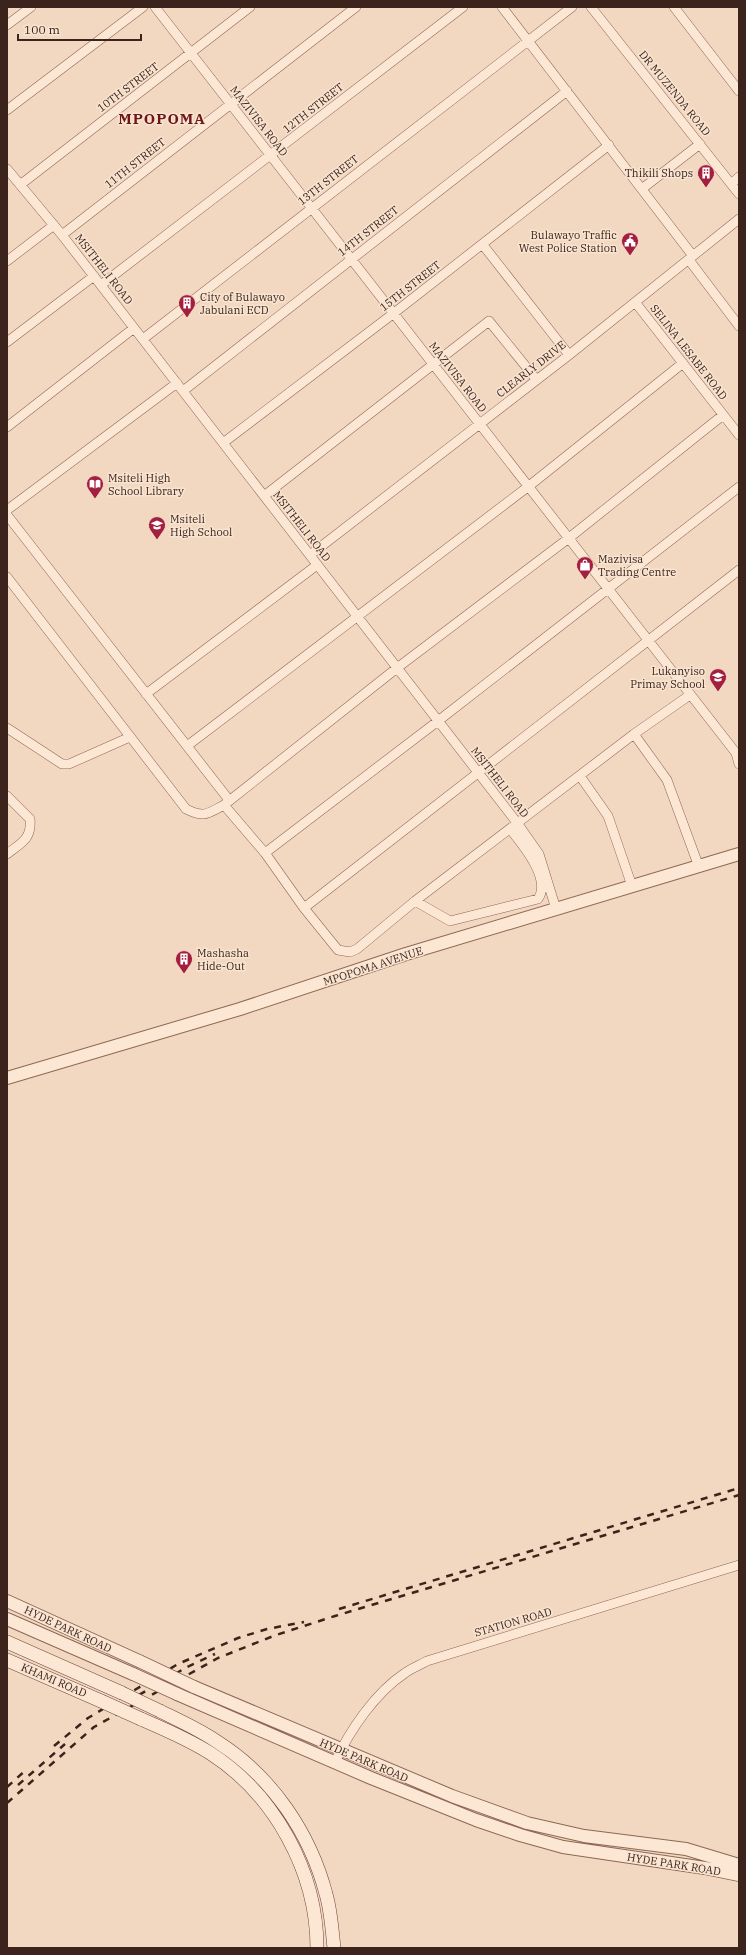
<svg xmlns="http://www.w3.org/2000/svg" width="746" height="1955" font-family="'IBM Plex Serif',serif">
	<rect width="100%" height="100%" fill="#f2d8c0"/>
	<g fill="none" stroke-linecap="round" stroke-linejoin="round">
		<!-- minor casing -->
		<g stroke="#8e6756" stroke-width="10">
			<path id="minor" d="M155 7 736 753 739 764
				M502 7 693 256
				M591 7 739 194
				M674 7 739 91
				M7 25 31 7
				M7 110 143 7
				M7 169 62 235 518 824 539 854 556 909
				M731 184 739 177
				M20 185 250 7
				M643 188 700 144
				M62 235 356 7
				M483 245 569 355
				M689 260 739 326
				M7 261 54 225
				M101 285 463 7
				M635 302 739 435
				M143 339 572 7
				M7 342 94 276
				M183 391 567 91
				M7 427 134 328
				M223 443 394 313 609 145
				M264 496 489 321 536 379
				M7 510 177 383
				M7 515 229 800
				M310 555 569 355 739 219
				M7 577 186 809C204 818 207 814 224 805L397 668 569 538 723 415
				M146 694 317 565
				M7 728 62 764H69L130 737
				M634 734 667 780 699 867
				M187 746 529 486 683 363
				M580 776 608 816 632 886
				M7 796 30 819C32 839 21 843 7 854
				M224 805 265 853 304 908 338 950 350 952 357 949 415 901 634 734 690 695
				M265 853 438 721 739 487
				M415 901 450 921 538 899C552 879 522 844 510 829
				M304 908 739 570
				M335 1762C350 1730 375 1693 405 1673 412 1668 420 1665 427 1661L739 1565"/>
		</g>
		<!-- tertiary casing -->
		<g stroke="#8e6756" stroke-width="14">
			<path id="tertiary" d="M7 1078 240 1009 406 954 739 854
				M7 1601 139 1661
				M7 1619 133 1674
				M194 1687 452 1796 527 1823 584 1836 686 1849 739 1865
				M177 1694 371 1778 476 1820 520 1835 563 1847 705 1868 739 1875"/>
		</g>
		<!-- secondary casing -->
		<g stroke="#6f4839" stroke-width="14">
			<path id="secondary" d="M7 1642 122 1693
				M7 1660 101 1701
				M160 1711C180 1721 201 1730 219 1743 272 1777 310 1833 326 1894 331 1911 332 1930 334 1948
				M141 1719C164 1729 188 1739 210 1753 274 1794 317 1871 317 1948"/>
		</g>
		<!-- minor -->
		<use href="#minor" stroke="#fce7d4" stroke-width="9"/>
		<!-- tertiary -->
		<use href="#tertiary" stroke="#fce7d4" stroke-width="12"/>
		<!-- secondary -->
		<use href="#secondary" stroke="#fce7d4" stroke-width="13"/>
		<!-- rail -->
		<path stroke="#3c241c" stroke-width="2.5" stroke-dasharray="7 7" stroke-linecap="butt" d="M339 1609 739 1488
			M127 1702 187 1667 215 1654
			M54 1746 88 1718 178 1664 238 1638 267 1629 304 1622
			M18 1785 65 1744
			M7 1787 27 1769
			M7 1803 94 1727 218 1658 276 1635 335 1616 739 1495"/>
		<!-- tertiary-bridge casing -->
		<g stroke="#8e6756" stroke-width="14" stroke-linecap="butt">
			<path id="tertiary-bridge" d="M139 1661 194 1687
				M133 1674 177 1694"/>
		</g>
		<!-- secondary-bridge casing -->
		<g stroke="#6f4839" stroke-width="14" stroke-linecap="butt">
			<path id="secondary-bridge" d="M122 1693 160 1711
				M101 1701 141 1719"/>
		</g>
		<!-- tertiary-bridge -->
		<use href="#tertiary-bridge" stroke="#fce7d4" stroke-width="12"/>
		<!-- secondary-bridge -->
		<use href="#secondary-bridge" stroke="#fce7d4" stroke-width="13"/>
	</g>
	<!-- icons -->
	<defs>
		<g id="building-pin" transform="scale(0.9)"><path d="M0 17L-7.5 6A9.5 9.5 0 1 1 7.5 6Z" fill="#a31f3e" stroke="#f9e4d1"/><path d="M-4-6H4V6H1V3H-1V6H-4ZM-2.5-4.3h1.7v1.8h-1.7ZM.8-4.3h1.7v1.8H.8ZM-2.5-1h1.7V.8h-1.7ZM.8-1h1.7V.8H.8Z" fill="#fff"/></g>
		<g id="civic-pin" transform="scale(0.9)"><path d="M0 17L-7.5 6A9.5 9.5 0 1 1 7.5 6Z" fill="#a31f3e" stroke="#f9e4d1"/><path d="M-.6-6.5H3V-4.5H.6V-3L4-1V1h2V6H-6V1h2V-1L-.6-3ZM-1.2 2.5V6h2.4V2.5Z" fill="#fff"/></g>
		<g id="library-pin" transform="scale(0.9)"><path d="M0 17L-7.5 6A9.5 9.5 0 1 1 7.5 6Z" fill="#a31f3e" stroke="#f9e4d1"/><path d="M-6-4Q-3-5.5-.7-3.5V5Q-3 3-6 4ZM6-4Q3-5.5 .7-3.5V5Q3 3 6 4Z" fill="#fff"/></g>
		<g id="school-pin" transform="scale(0.9)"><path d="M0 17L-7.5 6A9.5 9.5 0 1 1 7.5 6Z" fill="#a31f3e" stroke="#f9e4d1"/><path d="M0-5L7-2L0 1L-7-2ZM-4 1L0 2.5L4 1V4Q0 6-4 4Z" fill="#fff"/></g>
		<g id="shop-pin" transform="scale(0.9)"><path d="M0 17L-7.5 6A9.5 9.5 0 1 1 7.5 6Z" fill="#a31f3e" stroke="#f9e4d1"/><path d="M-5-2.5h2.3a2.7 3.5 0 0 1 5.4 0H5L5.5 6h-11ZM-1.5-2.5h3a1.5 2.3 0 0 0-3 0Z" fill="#fff"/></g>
	</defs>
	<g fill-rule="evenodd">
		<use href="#building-pin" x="706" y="173"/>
		<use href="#civic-pin" x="630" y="241"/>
		<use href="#building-pin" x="187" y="303"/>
		<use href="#library-pin" x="95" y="484"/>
		<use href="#school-pin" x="157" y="525"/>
		<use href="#shop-pin" x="585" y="565"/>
		<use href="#school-pin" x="718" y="677"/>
		<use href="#building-pin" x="184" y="959"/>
	</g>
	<g text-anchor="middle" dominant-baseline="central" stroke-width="3" stroke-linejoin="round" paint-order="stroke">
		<!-- street labels -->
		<g font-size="11" fill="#3c241c" stroke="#f9e4d1">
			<text transform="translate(128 87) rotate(-37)">10TH STREET</text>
			<text transform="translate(675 93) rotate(51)">DR MUZENDA ROAD</text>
			<text transform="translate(313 108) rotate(-38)">12TH STREET</text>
			<text transform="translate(259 121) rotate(52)">MAZIVISA ROAD</text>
			<text transform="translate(135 163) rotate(-38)">11TH STREET</text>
			<text transform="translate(328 180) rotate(-38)">13TH STREET</text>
			<text transform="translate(368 231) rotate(-38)">14TH STREET</text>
			<text transform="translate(104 269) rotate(52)">MSITHELI ROAD</text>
			<text transform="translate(410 286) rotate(-38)">15TH STREET</text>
			<text transform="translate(689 352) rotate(52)">SELINA LESABE ROAD</text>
			<text transform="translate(531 369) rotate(-38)">CLEARLY DRIVE</text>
			<text transform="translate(458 377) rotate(52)">MAZIVISA ROAD</text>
			<text transform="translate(302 526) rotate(52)">MSITHELI ROAD</text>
			<text transform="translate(500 782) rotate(52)">MSITHELI ROAD</text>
			<text transform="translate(373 966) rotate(-18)">MPOPOMA AVENUE</text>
			<text transform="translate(513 1622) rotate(-16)">STATION ROAD</text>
			<text transform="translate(68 1629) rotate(25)">HYDE PARK ROAD</text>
			<text transform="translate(54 1680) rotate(23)">KHAMI ROAD</text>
			<text transform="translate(364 1760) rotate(23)">HYDE PARK ROAD</text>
			<text transform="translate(674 1864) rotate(9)">HYDE PARK ROAD</text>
		</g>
		<!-- poi labels -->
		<g font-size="11" fill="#3c241c" stroke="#f9e4d1" text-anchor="start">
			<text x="693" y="173" text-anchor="end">Thikili Shops</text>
			<text x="617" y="235" text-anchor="end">Bulawayo Traffic<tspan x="617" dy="13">West Police Station</tspan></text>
			<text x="200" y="297">City of Bulawayo<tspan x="200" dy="13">Jabulani ECD</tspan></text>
			<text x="108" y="478">Msiteli High<tspan x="108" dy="13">School Library</tspan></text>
			<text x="170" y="519">Msiteli<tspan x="170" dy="13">High School</tspan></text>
			<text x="598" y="559">Mazivisa<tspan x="598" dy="13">Trading Centre</tspan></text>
			<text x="705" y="671" text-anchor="end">Lukanyiso<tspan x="705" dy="13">Primay School</tspan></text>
			<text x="197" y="953">Mashasha<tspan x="197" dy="13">Hide-Out</tspan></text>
		</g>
		<!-- district labels -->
		<g font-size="15" font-weight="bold" letter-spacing="1" fill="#6d1718" stroke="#f9e4d1">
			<text x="162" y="118">MPOPOMA</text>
		</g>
	</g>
	<!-- border -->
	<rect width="746" height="1955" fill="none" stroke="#3c241c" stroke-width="16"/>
	<!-- scale -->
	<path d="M18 34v6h123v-6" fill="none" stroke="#3c241c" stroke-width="2"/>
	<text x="24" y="34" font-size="12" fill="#3c241c" stroke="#f9e4d1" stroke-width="3" paint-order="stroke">100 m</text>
</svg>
